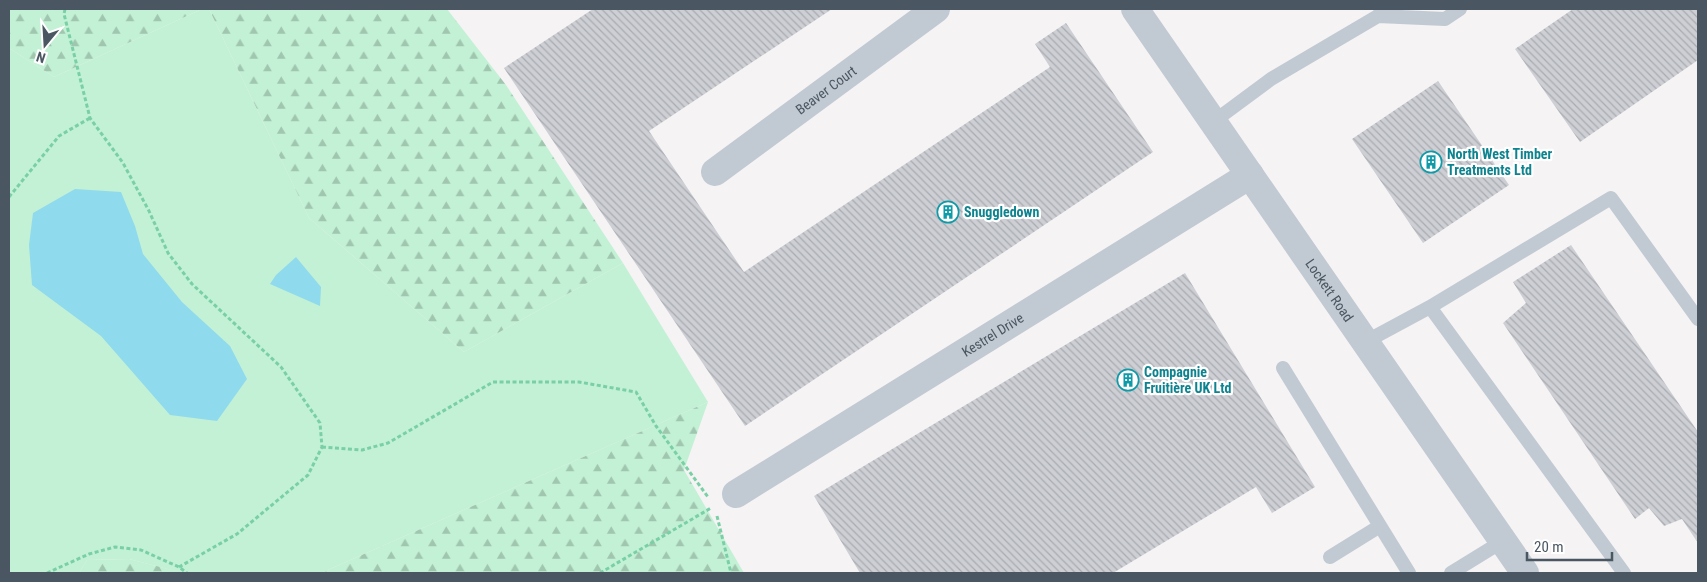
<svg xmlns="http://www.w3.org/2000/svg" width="1707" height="582" font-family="'Roboto Condensed',sans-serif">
	<defs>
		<pattern id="forest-firs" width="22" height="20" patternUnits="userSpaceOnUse" patternTransform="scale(1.25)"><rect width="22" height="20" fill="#c3f1d5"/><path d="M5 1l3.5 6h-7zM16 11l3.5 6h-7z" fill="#a0c6b0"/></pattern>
		<pattern id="building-back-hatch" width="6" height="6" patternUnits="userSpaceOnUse" patternTransform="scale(1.25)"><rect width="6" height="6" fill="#cdcfd5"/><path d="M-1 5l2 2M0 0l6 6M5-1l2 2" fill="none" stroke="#a8abb0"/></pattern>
	</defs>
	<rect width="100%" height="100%" fill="#f5f3f3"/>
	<!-- grass -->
	<path fill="#c3f1d5" d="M202 9H209L309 218 464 352 623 263 708 402 321 573H177L175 571 129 559 87 560 79 573H9V48L54 77Z"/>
	<!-- forest -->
	<path fill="url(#forest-firs)" d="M9 9H202L54 77 9 48Z
		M209 9H447L506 85 623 263 464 352 309 218Z
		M708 402 684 470 744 573H321Z
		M129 559 176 571 177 573H79L87 560Z"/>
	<!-- water -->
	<path fill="#90daee" d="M75 189 121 192 135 226 143 254 182 302 230 346 247 379 217 421 170 415 101 336 32 285 29 245 33 213Z
		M296 257 321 287 320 306 270 284 276 275Z"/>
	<!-- building -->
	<path fill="url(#building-back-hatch)" d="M593 9H832L649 131 744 272 1050 67 1035 44 1066 23 1153 152 745 426 504 68Z
		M1573 9H1698V60L1580 142 1515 49Z
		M1438 81 1509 185 1423 243 1352 139Z
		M1571 245 1698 432V543L1682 519 1664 526 1649 508 1635 519 1503 323 1526 303 1513 282Z
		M1185 273 1315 487 1272 513 1256 487 1113 573H860L814 496Z"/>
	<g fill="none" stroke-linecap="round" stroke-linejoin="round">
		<!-- path -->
		<path stroke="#7ad0a6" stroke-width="3" stroke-dasharray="4 2.5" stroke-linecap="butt" d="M65 9 64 14 90 118 123 163 149 211 168 253 192 284 281 367 320 423 322 447 308 475 237 534 179 567
			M9 197 59 136 90 118
			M322 447 362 450 388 443 493 382H579L636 392 656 426 708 497
			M717 516 731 573
			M47 573 89 554 115 547 141 550 179 567 187 573
			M600 573 711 508"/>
		<!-- lane -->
		<path stroke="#c1cad2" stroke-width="14" d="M1378 16 1445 19 1460 9
			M1213 122 1271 79 1378 16 1383 9
			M1430 307 1624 573
			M1365 342 1430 307 1611 198 1698 319
			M1283 368 1409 573
			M1330 557 1380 526
			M1451 573 1503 541"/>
		<!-- street -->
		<g stroke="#c1cad2" stroke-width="28">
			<path id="s1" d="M1135 9 1525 573"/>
			<path id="s2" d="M715 172 936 9"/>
			<path id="s3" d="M736 494 1250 175"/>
		</g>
	</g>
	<!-- icons -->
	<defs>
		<g id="building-ring" transform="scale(1.125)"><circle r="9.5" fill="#fff" stroke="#0f9aa8" stroke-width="1.5"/><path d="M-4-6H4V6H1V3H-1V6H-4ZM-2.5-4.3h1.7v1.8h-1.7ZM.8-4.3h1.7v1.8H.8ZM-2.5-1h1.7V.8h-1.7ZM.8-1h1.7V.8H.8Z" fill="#0f9aa8"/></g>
	</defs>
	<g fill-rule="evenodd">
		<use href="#building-ring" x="1431" y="162"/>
		<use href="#building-ring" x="948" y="212"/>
		<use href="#building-ring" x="1128" y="380"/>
	</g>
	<g text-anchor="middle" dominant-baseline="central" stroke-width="4.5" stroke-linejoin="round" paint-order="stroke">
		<!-- street labels -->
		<g font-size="14" fill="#4a5661" stroke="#fff">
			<text stroke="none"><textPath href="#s2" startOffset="138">Beaver Court</textPath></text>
			<text stroke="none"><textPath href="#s1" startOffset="342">Lockett Road</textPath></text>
			<text stroke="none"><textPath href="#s3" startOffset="302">Kestrel Drive</textPath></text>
		</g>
		<!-- culture labels -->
		<g font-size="14" font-weight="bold" fill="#0d838f" stroke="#fff" text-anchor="start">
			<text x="1447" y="154">North West Timber<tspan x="1447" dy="16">Treatments Ltd</tspan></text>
			<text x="964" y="212">Snuggledown</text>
			<text x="1144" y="372">Compagnie<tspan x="1144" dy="16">Fruitière UK Ltd</tspan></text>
		</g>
	</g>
	<!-- border -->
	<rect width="1707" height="582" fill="none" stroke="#4a5661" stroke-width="20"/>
	<!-- north arrow -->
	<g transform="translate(45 45) rotate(198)" stroke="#ffffff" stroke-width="4" paint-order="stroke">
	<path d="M0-4L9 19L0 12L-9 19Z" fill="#4a5661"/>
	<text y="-8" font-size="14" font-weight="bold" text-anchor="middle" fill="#4a5661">N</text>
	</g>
	<!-- scale -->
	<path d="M1527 552v8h85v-8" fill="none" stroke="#4a5661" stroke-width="2.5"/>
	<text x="1534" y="552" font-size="15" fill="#4a5661" stroke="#ffffff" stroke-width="4" paint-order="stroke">20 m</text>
</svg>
